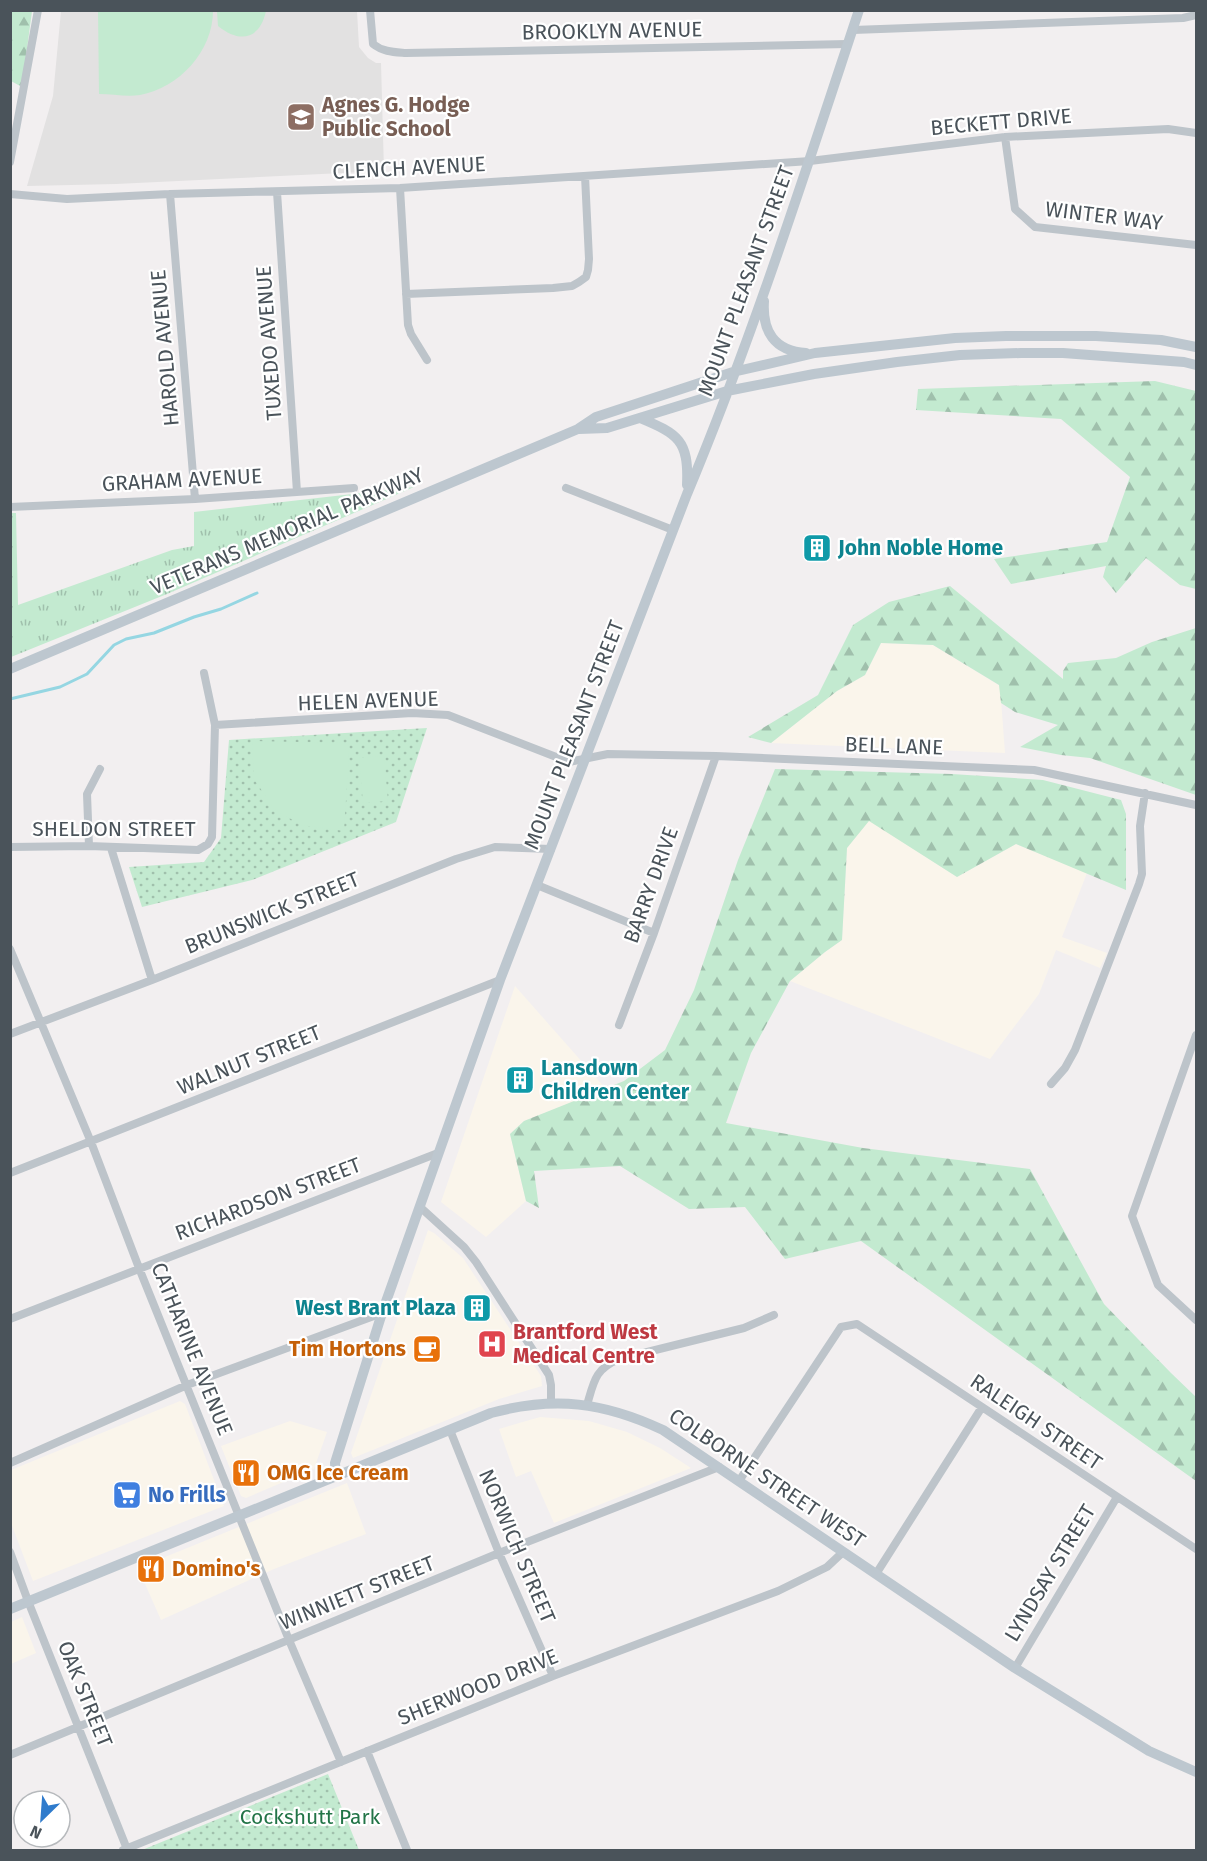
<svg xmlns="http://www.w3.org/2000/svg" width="1207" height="1861" font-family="'Fira Sans',sans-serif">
	<defs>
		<pattern id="grass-tufts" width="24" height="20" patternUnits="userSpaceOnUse" patternTransform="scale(1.5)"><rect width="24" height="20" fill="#c3ead0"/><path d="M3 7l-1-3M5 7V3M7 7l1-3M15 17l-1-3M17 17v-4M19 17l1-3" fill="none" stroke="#a0c0ac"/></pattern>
		<pattern id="forest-firs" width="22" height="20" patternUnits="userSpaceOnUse" patternTransform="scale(1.5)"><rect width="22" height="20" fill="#c3ead0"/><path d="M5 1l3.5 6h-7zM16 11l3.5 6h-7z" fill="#a0c0ac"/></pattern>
		<pattern id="park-dots" width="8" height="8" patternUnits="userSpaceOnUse" patternTransform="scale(1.5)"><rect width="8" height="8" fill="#c3ead0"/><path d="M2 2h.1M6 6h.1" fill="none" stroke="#a0c0ac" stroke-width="1.8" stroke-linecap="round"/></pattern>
	</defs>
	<rect width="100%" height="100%" fill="#f2eff0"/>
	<!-- commercial -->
	<path fill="#faf5eb" d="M881 643 933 645 1000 686 1005 753 771 743 837 691 865 675Z
		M869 820 957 877 1016 844 1087 873 1062 937 1107 953 1100 968 1056 950 1039 994 990 1059 790 981 825 952 842 940 847 848Z
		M515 986 606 1089 524 1121 510 1134 526 1201 486 1237 441 1202Z
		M428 1230 434 1233 463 1258 541 1376 542 1386 499 1399 353 1458 351 1453Z
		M180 1401 185 1404 224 1506 33 1581 11 1523V1470Z
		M540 1417 589 1421 627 1432 660 1448 691 1468 554 1523 531 1471 516 1477 499 1429Z
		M290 1421 327 1432 314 1469 246 1498 241 1496 221 1446Z
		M347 1483 366 1534 274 1569 161 1620 138 1568Z
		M22 1617 36 1653 11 1664V1622Z"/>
	<!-- education -->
	<path fill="#e2e1e1" d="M61 11H357L359 47 368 58 376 63H381L384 171 116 184 27 186 53 96Z"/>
	<!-- grass -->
	<path fill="url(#grass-tufts)" d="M414 487 167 594 11 657V513H16L18 605 172 550 194 546V512Z"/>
	<!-- forest -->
	<path fill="url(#forest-firs)" d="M11 11H32L22 87 11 81Z
		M1155 381 1196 391V589L1180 585 1146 558 1116 593 1103 577 1106 566 1011 584 994 559 1107 542 1130 477 1061 419 916 410 918 389Z
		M950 586 1063 679V671L1068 663 1116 658 1152 642 1196 628V795L1090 758 1061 755 1020 747 1058 725 1015 712 1001 703 999 685 933 645 881 643 865 675 837 691 771 743 748 737 818 695 853 625 889 602Z
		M775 769 952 774 1043 780 1121 800 1126 814V890L1016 844 957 877 869 821 847 848 842 940 825 952 790 981 751 1053 726 1123 863 1148 1030 1169 1104 1304 1171 1373 1196 1397V1481L861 1241 785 1259 745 1207 689 1209 620 1166 534 1171 539 1208 526 1201 510 1134 524 1121 624 1081 665 1050 694 990 738 860Z"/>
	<!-- park -->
	<path fill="url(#park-dots)" d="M427 728 396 822 252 880 142 907 129 867 204 862 221 838 229 740Z
		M328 1774 359 1850H142Z"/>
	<!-- pitch -->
	<path fill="#c3ead0" d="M98 11H213C213 51 179 88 140 95 127 97 112 94 99 94Z
		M217 11V10L266 11C260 39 240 44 218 26Z
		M252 741 341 743 349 753 344 831 301 825 274 809 254 779Z
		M384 756 388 801 363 803 359 758Z"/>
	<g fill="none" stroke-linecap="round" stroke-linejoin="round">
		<!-- stream -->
		<path stroke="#95d6e2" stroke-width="3" d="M10 699 60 687 87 674 114 645 126 639 154 633 194 617 221 609 257 593"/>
		<!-- street -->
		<path stroke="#bdc4ca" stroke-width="8" d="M370 10 373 44C383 52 394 52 406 53L848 44
			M853 30 1183 18 1196 15
			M1005 137 1015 209 1035 227 1196 245
			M10 162 38 10
			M400 188 408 325 411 334 427 360
			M277 192 297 492
			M10 194 67 199 170 194 400 188 810 161 1005 137 1168 129 1196 133
			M170 194 195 499
			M406 294 553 288 572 286 579 282 586 277 588 270 589 259 585 176
			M566 488 673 530
			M10 507 195 499 354 488
			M215 725 412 713 448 715 569 762 608 754 716 756 1034 770 1196 805
			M89 846 87 794 100 769
			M10 847 89 846 198 850 208 844 212 837 215 725 204 673
			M111 848 152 980
			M537 885 654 933
			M10 949 91 1142 139 1268 289 1640 341 1762
			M619 1025 654 933 716 756
			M10 1034 152 980 456 859 495 847 551 849
			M1196 1035 1132 1216 1158 1285 1196 1320
			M1051 1084 1065 1068 1075 1050 1139 884 1142 874 1140 826 1145 793
			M10 1173 500 980
			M420 1207 464 1247 476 1262 549 1375 551 1385V1403
			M10 1319 438 1153
			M587 1405C594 1381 595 1369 619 1359L744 1328 774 1315
			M450 1430 499 1553 553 1676
			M10 1463 187 1385 382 1313
			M739 1481 841 1327 857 1324 1196 1549
			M10 1552 28 1601 127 1849
			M876 1574 982 1407
			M1015 1668 1117 1497
			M367 1751 407 1850
			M10 1755 499 1553 719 1467
			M123 1850 553 1676 778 1591 827 1567 843 1552"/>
		<!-- secondary -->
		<path stroke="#bdc7cf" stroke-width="10" d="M764 301C762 331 774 351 806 353
			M640 418C678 434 689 440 687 485
			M579 429 607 428 727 391 814 374 897 362 960 355 1021 353H1063L1184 362 1196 365
			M10 669 578 429 596 417 733 372 815 353 955 338 1006 336H1096L1161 340 1196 347
			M336 1477 335 1463 382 1313 500 980 687 494C753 336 805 173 859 10
			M10 1609 491 1413C555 1396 603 1402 663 1430L1015 1668 1149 1751 1196 1772"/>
	</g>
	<!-- icons -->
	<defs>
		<g id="school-square" transform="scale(1.5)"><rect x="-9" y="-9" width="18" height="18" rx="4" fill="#8d6e63" stroke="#fff"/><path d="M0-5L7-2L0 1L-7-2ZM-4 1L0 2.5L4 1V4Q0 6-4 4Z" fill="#fff"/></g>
		<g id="building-square" transform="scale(1.5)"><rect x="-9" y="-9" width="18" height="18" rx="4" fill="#0f9aa8" stroke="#fff"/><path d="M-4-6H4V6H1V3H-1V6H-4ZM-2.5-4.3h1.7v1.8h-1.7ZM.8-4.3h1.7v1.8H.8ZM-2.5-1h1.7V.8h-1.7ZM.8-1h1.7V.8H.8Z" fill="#fff"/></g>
		<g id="hospital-square" transform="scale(1.5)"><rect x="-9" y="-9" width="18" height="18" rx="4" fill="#e0444e" stroke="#fff"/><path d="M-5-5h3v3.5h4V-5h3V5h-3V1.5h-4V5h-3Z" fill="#fff"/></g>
		<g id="cafe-square" transform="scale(1.5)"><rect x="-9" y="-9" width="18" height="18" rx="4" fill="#e8710a" stroke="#fff"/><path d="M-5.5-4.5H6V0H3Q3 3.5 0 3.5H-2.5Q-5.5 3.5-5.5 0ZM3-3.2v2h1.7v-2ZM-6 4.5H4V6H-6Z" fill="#fff"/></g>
		<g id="restaurant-square" transform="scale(1.5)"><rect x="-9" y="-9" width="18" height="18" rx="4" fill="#e8710a" stroke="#fff"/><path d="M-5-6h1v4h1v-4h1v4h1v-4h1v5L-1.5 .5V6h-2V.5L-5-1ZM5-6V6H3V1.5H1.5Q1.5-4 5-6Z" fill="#fff"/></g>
		<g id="supermarket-square" transform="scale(1.5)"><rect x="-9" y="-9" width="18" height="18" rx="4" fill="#3f7fe0" stroke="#fff"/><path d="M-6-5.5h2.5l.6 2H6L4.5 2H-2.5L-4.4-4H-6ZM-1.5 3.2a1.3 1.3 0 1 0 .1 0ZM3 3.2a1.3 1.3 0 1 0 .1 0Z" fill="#fff"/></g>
	</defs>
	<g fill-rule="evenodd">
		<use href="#school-square" x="301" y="117"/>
		<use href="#building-square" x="817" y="548"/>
		<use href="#building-square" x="520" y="1080"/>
		<use href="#building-square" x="477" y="1308"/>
		<use href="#hospital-square" x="492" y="1344"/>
		<use href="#cafe-square" x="427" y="1349"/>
		<use href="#restaurant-square" x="246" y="1473"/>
		<use href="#supermarket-square" x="127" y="1495"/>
		<use href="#restaurant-square" x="151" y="1569"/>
	</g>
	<g text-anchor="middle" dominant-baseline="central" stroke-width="4.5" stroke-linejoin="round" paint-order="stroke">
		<!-- street labels -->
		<g font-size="21" fill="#4a535a" stroke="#fff">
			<text transform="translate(612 31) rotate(-1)">BROOKLYN AVENUE</text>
			<text transform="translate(1001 122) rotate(-5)">BECKETT DRIVE</text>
			<text transform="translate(409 168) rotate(-3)">CLENCH AVENUE</text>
			<text transform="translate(1104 216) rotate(7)">WINTER WAY</text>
			<text transform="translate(746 281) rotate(-70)">MOUNT PLEASANT STREET</text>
			<text transform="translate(269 343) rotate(-94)">TUXEDO AVENUE</text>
			<text transform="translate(165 348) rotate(-95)">HAROLD AVENUE</text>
			<text transform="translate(182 480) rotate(-3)">GRAHAM AVENUE</text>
			<text transform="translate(287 531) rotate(-23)">VETERANS MEMORIAL PARKWAY</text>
			<text transform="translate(368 701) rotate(-2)">HELEN AVENUE</text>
			<text transform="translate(574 735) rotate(-69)">MOUNT PLEASANT STREET</text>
			<text transform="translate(894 746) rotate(2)">BELL LANE</text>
			<text x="114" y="829">SHELDON STREET</text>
			<text transform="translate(651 885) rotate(-70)">BARRY DRIVE</text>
			<text transform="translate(272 913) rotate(-22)">BRUNSWICK STREET</text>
			<text transform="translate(249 1060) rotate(-22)">WALNUT STREET</text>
			<text transform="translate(268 1199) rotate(-21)">RICHARDSON STREET</text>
			<text transform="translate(192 1349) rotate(68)">CATHARINE AVENUE</text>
			<text transform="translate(1036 1422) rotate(34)">RALEIGH STREET</text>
			<text transform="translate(767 1478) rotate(34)">COLBORNE STREET WEST</text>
			<text transform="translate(517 1546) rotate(67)">NORWICH STREET</text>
			<text transform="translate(1050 1573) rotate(-59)">LYNDSAY STREET</text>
			<text transform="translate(357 1593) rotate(-22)">WINNIETT STREET</text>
			<text transform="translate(478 1687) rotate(-22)">SHERWOOD DRIVE</text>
			<text transform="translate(85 1694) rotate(68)">OAK STREET</text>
		</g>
		<!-- education labels -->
		<g font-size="21" font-weight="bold" fill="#785e54" stroke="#fff" text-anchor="start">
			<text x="322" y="105">Agnes G. Hodge<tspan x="322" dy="24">Public School</tspan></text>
		</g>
		<!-- culture labels -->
		<g font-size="21" font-weight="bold" fill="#0d838f" stroke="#fff" text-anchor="start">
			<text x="838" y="548">John Noble Home</text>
			<text x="541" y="1068">Lansdown<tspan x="541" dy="24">Children Center</tspan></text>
			<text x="456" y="1308" text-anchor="end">West Brant Plaza</text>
		</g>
		<!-- health labels -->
		<g font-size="21" font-weight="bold" fill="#be3a42" stroke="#fff" text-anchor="start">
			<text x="513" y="1332">Brantford West<tspan x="513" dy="24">Medical Centre</tspan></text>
		</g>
		<!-- food labels -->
		<g font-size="21" font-weight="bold" fill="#c56008" stroke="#fff" text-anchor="start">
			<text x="406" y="1349" text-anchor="end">Tim Hortons</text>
			<text x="267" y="1473">OMG Ice Cream</text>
			<text x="172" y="1569">Domino's</text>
		</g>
		<!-- shop labels -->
		<g font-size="21" font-weight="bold" fill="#366cbe" stroke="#fff" text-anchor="start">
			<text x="148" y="1495">No Frills</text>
		</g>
		<!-- park labels -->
		<g font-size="21" fill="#227447" stroke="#fff">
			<text x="310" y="1817">Cockshutt Park</text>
		</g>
	</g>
	<!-- border -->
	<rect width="1207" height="1861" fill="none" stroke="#4a535a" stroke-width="24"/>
	<!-- north arrow -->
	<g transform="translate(42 1819) rotate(205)"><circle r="28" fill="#ffffff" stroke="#b7babd" stroke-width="1.5"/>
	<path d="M0-4.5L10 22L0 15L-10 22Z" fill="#2f7bcc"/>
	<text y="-9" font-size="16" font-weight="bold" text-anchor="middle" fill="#4a535a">N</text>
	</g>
</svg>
